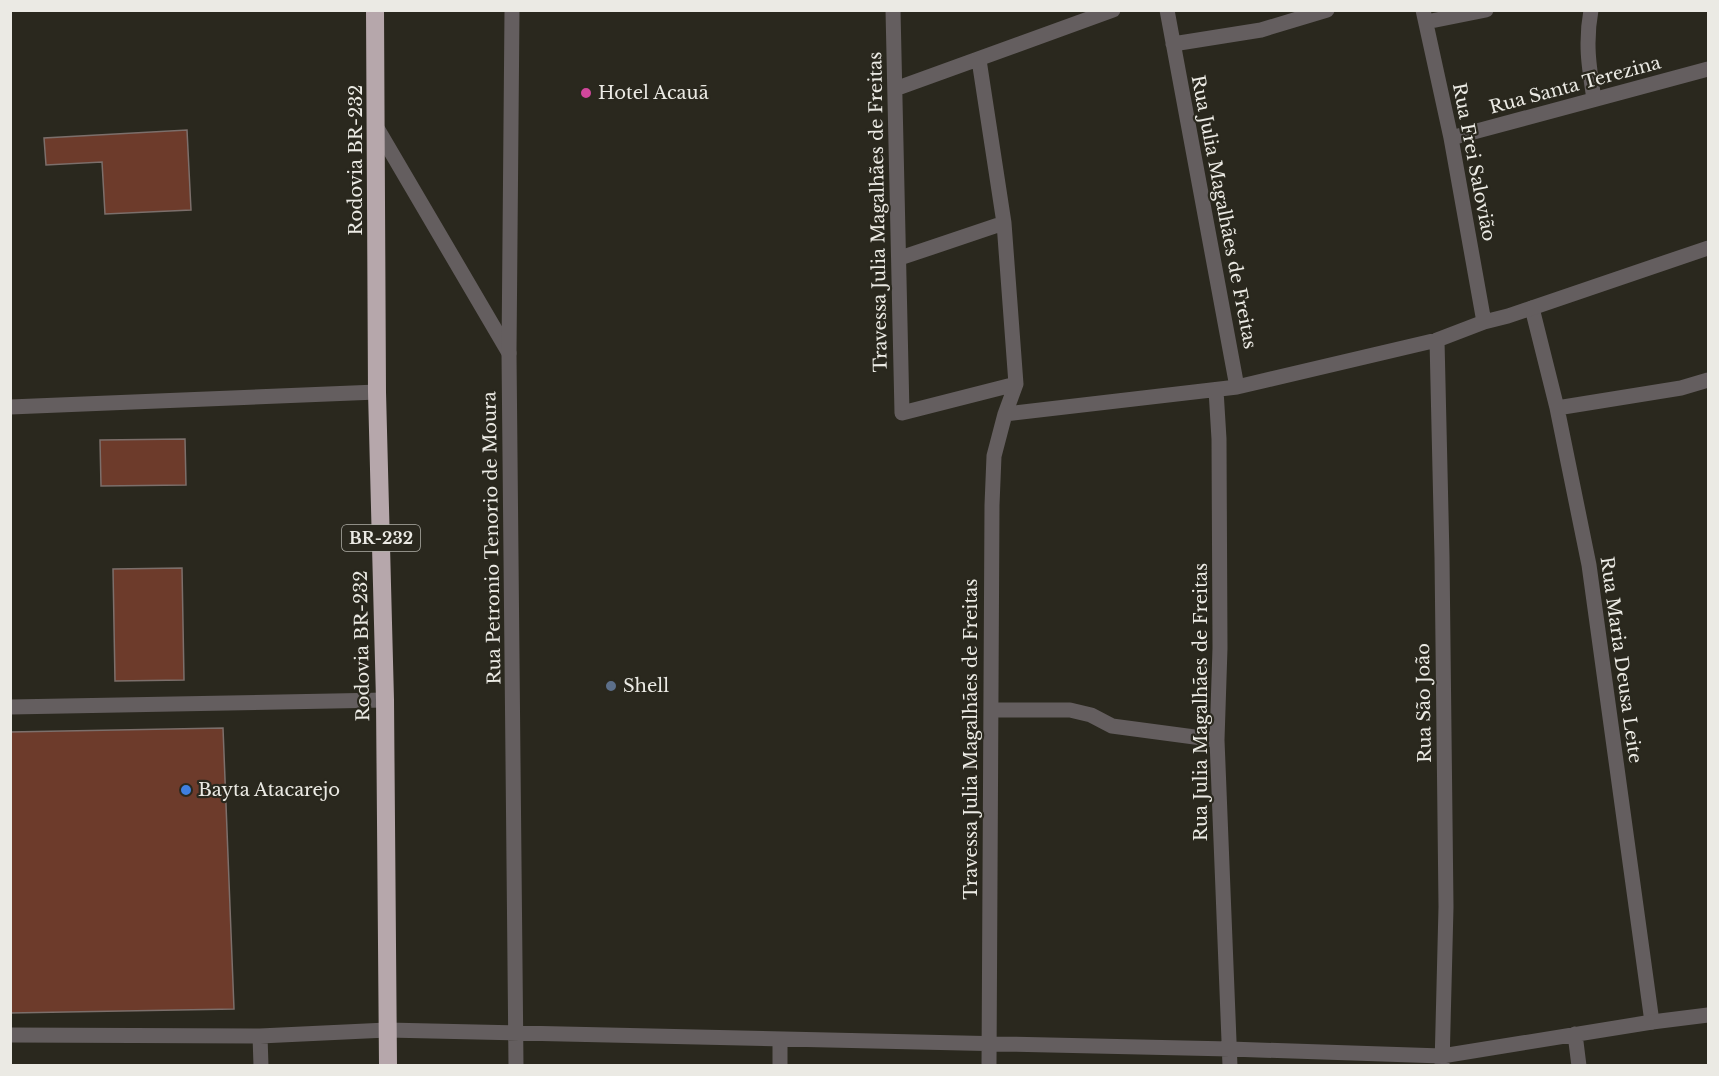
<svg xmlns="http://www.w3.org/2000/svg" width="1719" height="1076" font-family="'Libre Baskerville',serif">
	<rect width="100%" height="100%" fill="#2a281e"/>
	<!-- building -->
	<path fill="#6d3b2b" stroke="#7c6f6b" stroke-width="1.5" d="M187 130 191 210 105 214 102 162 46 165 44 138Z
		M185 439 186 485 101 486 100 440Z
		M182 568 184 680 115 681 113 569Z
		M223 728 234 1009 10 1013V732Z"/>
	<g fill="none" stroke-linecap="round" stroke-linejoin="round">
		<!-- lane -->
		<path stroke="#645e5f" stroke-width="15" d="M377 128 509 353
			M1532 308 1557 408 1589 565 1652 1022
			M1557 408 1681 388 1708 380"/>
		<!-- street -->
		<path stroke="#645e5f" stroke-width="15" d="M512 10 509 353 516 1066
			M893 10 902 413 1016 384
			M1167 10 1237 387
			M1423 10 1451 138 1484 322
			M1591 10C1585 43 1589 67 1594 99
			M1426 22 1486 10
			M1173 44 1261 30 1327 10
			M979 60 1004 223 1016 384 1005 414 994 456 992 505 989 1066
			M895 89 1113 10
			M1451 138 1708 69
			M900 258 1004 223
			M1437 340 1442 557 1446 907 1442 1066
			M1216 390 1219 439 1220 648 1217 740 1230 1066
			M10 407 377 392
			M1005 414 1237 387 1437 340 1484 322 1508 316 1708 248
			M10 707 385 700
			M991 710H1070L1091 715 1112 726 1217 740
			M1575 1034 1579 1066
			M10 1035 260 1036 387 1030 1230 1049 1442 1056 1652 1022 1708 1015
			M260 1036 261 1066
			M780 1066V1039"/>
		<!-- highway -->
		<path stroke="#b6a7ab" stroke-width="18" d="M375 10 377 392 385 700 388 1066"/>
	</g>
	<!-- markers -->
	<circle fill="#d1479c" stroke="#2a281e" stroke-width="2" cx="586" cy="93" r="6"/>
	<circle fill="#5c6f8a" stroke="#2a281e" stroke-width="2" cx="611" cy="686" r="6"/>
	<circle fill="#3f7fe0" stroke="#2a281e" stroke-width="2" cx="186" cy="790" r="6"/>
	<g text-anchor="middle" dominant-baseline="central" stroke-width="4.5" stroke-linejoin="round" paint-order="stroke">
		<!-- shield labels -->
		<rect fill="#2a281e" stroke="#b1b0a9" stroke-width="1.5" x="342" y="525" width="78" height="26" rx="4.5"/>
		<g font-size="16" font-weight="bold" fill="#ebeae4">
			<text x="381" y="538">BR-232</text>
		</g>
		<!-- street labels -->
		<g font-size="18" fill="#ebeae4" stroke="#2a281e">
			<text transform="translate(1575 85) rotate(-15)">Rua Santa Terezina</text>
			<text transform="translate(356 160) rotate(-90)">Rodovia BR-232</text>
			<text transform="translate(1474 162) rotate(79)">Rua Frei Salovião</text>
			<text transform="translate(878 212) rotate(-91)">Travessa Julia Magalhães de Freitas</text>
			<text transform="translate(1224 212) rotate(79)">Rua Julia Magalhães de Freitas</text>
			<text transform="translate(492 538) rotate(-91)">Rua Petronio Tenorio de Moura</text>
			<text transform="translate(362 646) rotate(-91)">Rodovia BR-232</text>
			<text transform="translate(1621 660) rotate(82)">Rua Maria Deusa Leite</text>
			<text transform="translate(1201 702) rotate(-90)">Rua Julia Magalhães de Freitas</text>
			<text transform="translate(1424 703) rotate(-91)">Rua São João</text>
			<text transform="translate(971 739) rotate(-90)">Travessa Julia Magalhães de Freitas</text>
		</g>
		<!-- poi labels -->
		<g font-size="18" fill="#ebeae4" stroke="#2a281e" text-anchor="start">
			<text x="598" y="93">Hotel Acauã</text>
			<text x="623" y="686">Shell</text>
			<text x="198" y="790">Bayta Atacarejo</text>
		</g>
	</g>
	<!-- border -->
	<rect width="1719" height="1076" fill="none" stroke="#ebeae4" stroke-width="24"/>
</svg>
